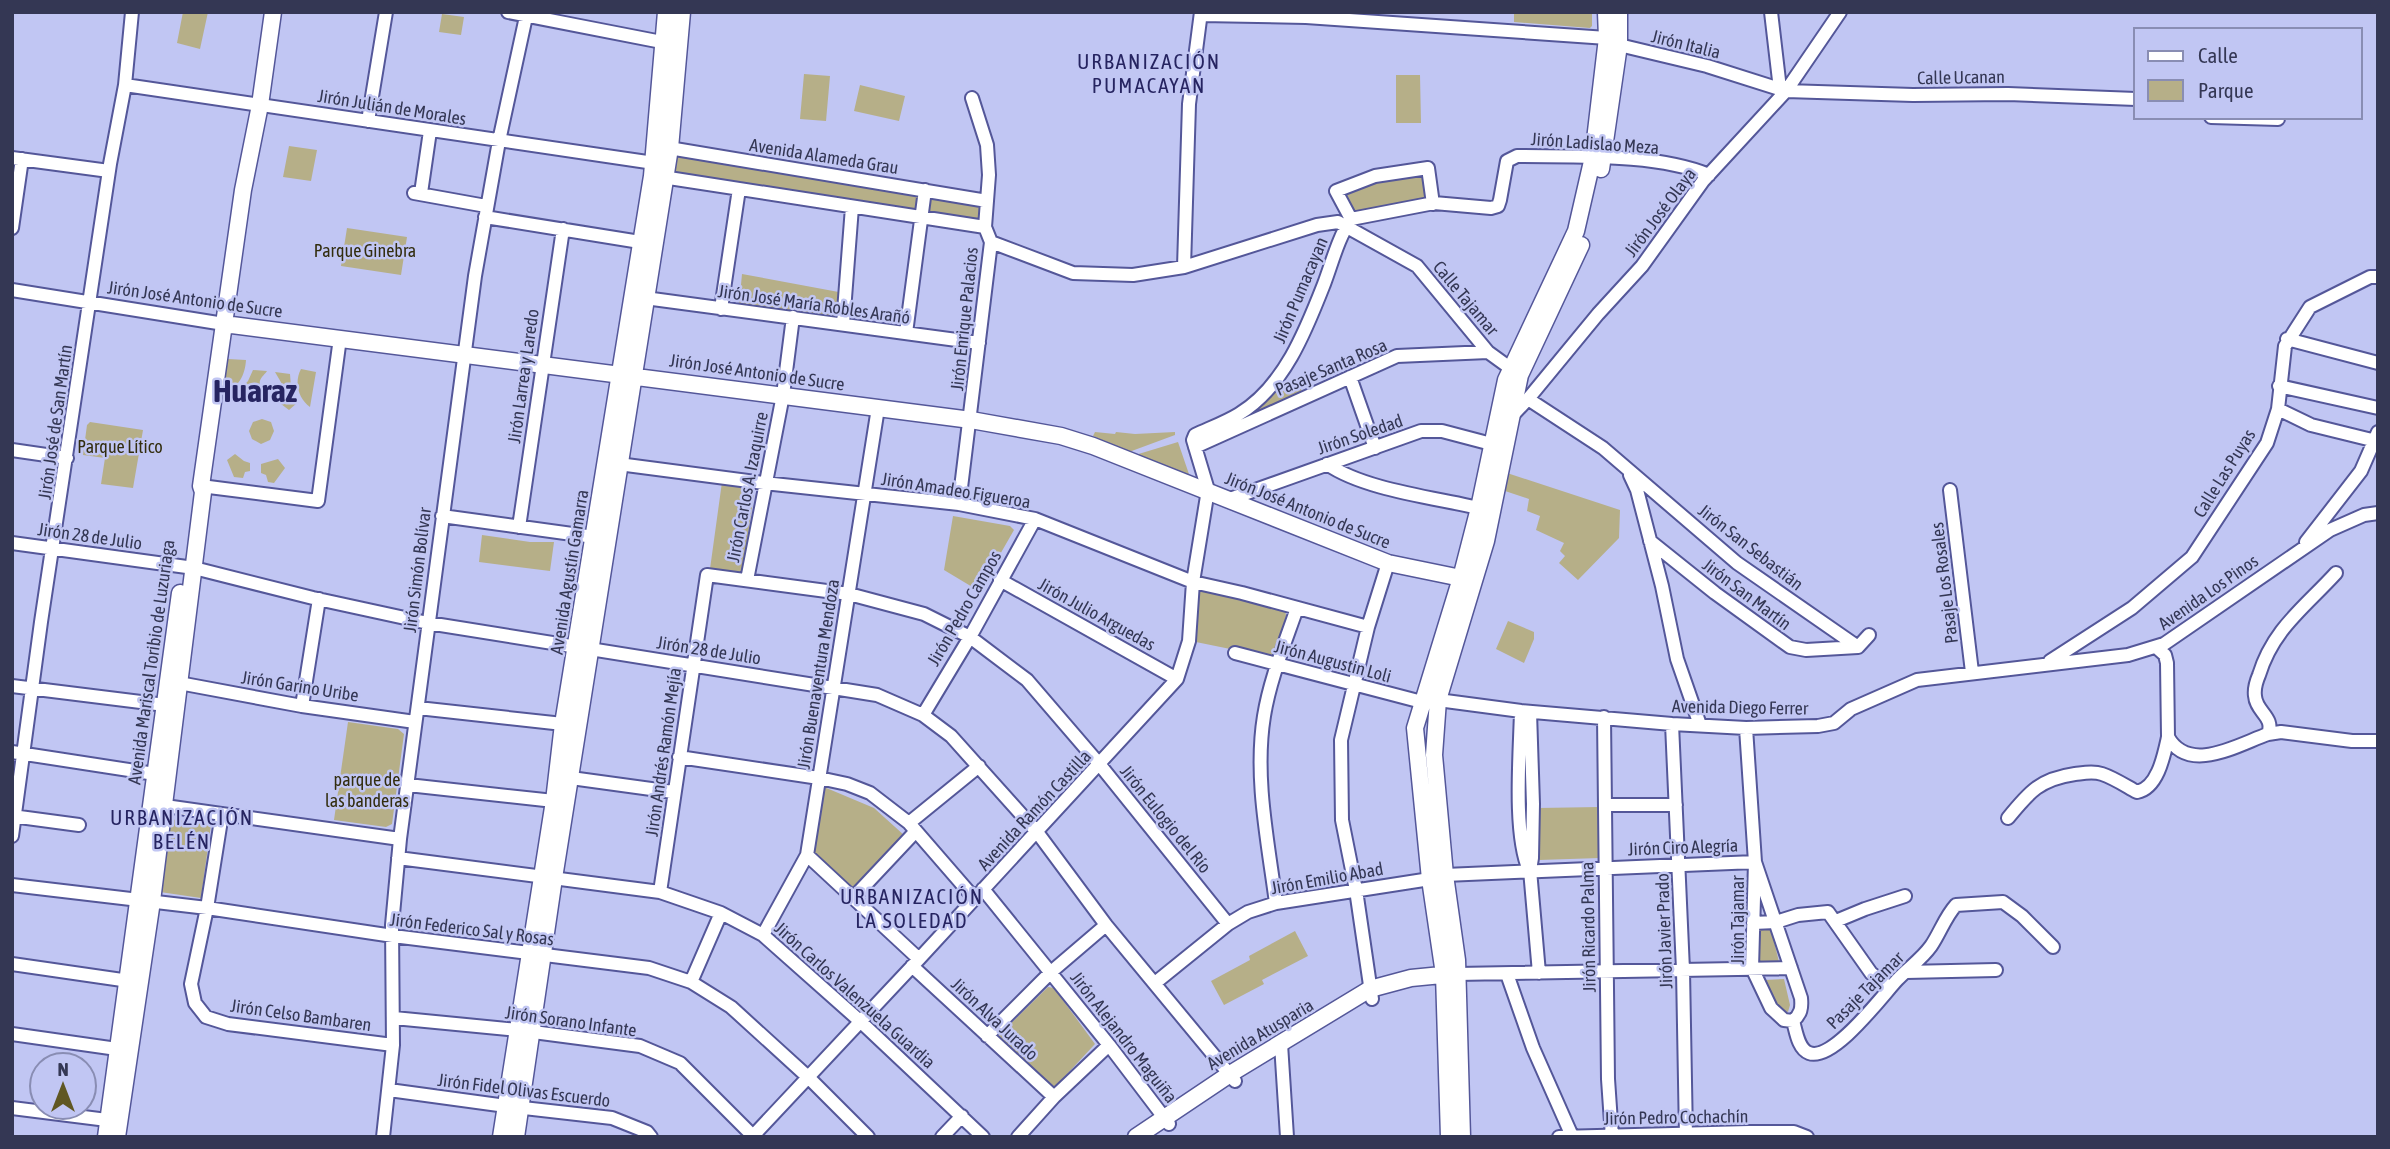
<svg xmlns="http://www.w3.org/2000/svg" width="2390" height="1149" font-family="'Asap Condensed',sans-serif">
	<rect width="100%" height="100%" fill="#c1c6f3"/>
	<!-- green -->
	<path fill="#b6af88" d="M183 12H208L200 49 177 43Z
		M1514 12H1592V26L1590 28 1514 22Z
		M442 14 464 17 461 35 439 32Z
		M804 74 830 76 826 121 800 119Z
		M1396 75H1420L1421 123H1396Z
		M860 85 905 96 899 121 854 111Z
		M289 146 317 150 311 181 283 177Z
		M676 155 920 194 917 212 673 174Z
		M1425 173 1430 199 1356 214 1350 209 1344 191 1384 177Z
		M926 194 985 202 982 224 925 214Z
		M347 228 407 237 401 275 341 266Z
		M742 274 844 293 842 319 739 306Z
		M228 359 246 360C245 375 239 388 223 393Z
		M301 369 316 372 310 407C298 398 294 382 301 369Z
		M253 370 267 371C263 377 257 379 261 389L266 392 265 397 255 398 245 404 241 401 239 391 248 381Z
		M275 372 290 374 291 387 297 403 289 410 273 398V392L278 390 282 384Z
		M1275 385 1301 389 1302 392 1251 415 1250 411Z
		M262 419 271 422 274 431 270 440 261 444 252 439 249 431 253 422Z
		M90 422 143 430 133 488 101 484 105 458 83 455 87 425Z
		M1095 432 1115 434 1116 432 1135 434 1175 432V435L1129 452 1093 436Z
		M1178 442 1191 480 1132 456Z
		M235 454 244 461 250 463V471L245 472 243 478 234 477 227 460Z
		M278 459 285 468 274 483 268 482 266 475 261 473V464Z
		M1507 473 1620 510 1619 538 1578 580 1559 563 1565 556 1560 551 1564 543 1536 530 1540 516 1527 511 1529 499 1502 490Z
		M722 482 755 488 742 574 710 569Z
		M953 516 1010 526 1014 530 979 591 944 570Z
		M482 535 530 542H554L550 571 479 562Z
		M1200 587 1285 609 1286 616 1275 658 1191 641Z
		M1508 621 1534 632V639L1524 663 1496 649Z
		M348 722 398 729 404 734 392 824 386 827 334 820Z
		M824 787 874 808 905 836 852 893 812 854Z
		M1600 807V858L1539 860 1538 808Z
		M170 819 211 825 201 898 160 892Z
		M1770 925 1779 962H1757L1760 927Z
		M1295 931 1308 956 1262 980 1264 984 1224 1005 1211 981 1250 960 1249 956Z
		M1784 979 1790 1005 1788 1012 1778 1010 1764 980Z
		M1048 987 1054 988 1095 1044 1054 1088 996 1038Z"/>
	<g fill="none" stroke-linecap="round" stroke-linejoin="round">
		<!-- minor casing -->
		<g stroke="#545799" stroke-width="16">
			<path id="minor" d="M508 12 672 44
				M1771 12 1780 89
				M1201 15 1306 17 1607 38 1619 45 1707 66 1786 91 1913 95 2008 94 2136 99
				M125 85 654 163
				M2211 117 2278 119
				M368 121 386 12
				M663 147 987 201
				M12 158 109 171
				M656 176 985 227
				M414 193 486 206
				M421 193 430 131
				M485 217 640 242
				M1351 219 1434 203 1491 208 1498 206 1500 200 1507 161 1517 156C1575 157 1656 153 1709 175
				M12 228 22 159
				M991 242 1073 273 1133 275 1184 267 1317 225 1338 222 1417 266 1488 352 1517 373
				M1184 267 1189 104 1201 12
				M12 290 224 324
				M645 298 979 343
				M721 309 739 189
				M843 324 852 207
				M906 333 925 190
				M2287 339 2378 363
				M1350 377 1375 448
				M2279 386 2378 408
				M1528 399 1603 448 1737 563 1858 647
				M2278 409 2311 425 2376 441
				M1511 417 1528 399 1598 314 1642 266 1703 181 1786 91 1840 12
				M1195 447 1397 356 1488 352
				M12 450 67 458
				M611 463 764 483 959 504 1035 519 1193 582 1242 593 1368 627
				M1327 464C1366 491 1440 498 1487 510
				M1630 475 1637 490 1662 586 1677 659 1700 725
				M201 486 318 501 340 338
				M1950 490 1972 672
				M1230 499 1421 431H1442L1499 446
				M959 504 991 242 985 227 989 175 987 145 972 98
				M442 516 594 537
				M519 527 563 229
				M1650 541 1715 593 1790 647 1806 650 1858 647 1869 635
				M2306 542 2361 471 2378 432
				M12 543 194 568 313 598 428 623 877 695 923 715 951 736 1037 832 1106 925 1235 1081
				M747 580 783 395 793 317
				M1000 580 1177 679
				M2156 647 2165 655 2167 663 2168 737C2189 775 2239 744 2268 734 2275 717 2256 712 2255 696 2254 689 2256 682 2259 675 2273 629 2304 608 2336 573
				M1235 653 1422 702 1438 700 1521 711 1672 724 1746 728 1818 726 1834 723 1851 709 1917 680 2128 655 2164 644 2330 530 2364 515 2378 513
				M2050 661 2132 608 2192 557 2267 443 2278 409 2285 346 2310 307 2370 277H2378
				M179 683 302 706 415 722
				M12 686 173 706
				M302 706 319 599
				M418 708 563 724
				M1521 711C1520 754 1513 833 1529 870
				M1530 712 1533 804 1532 858 1530 870 1539 973
				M923 715 970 637 1035 519
				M1604 717 1608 1079 1612 1137
				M1672 724 1683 970 1686 1137
				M2268 734 2281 732 2352 741H2378
				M12 752 155 774
				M679 757 819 778 847 784 870 793 909 823 974 898
				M571 778 673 792
				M408 785 554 801
				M158 805 400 839
				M1605 805H1676
				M222 814 207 908 191 984 195 1003 206 1017 228 1024 393 1045
				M12 816 79 825
				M2008 818C2029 792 2040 779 2075 774 2084 773 2093 771 2102 774 2114 778 2126 786 2137 792 2158 788 2164 755 2168 737
				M909 823 979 766
				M12 836 41 622 110 164 125 85 132 12
				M807 855 919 959
				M398 858 660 892 721 913 763 935 861 1022 983 1137
				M12 885 207 908 393 936 649 968 691 982 731 1007 809 1078 868 1137
				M983 889 1109 1045 1169 1124
				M660 892 707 575 849 594 924 614 970 637 1027 680 1100 765 1228 924
				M853 898 916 831
				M1276 903C1268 842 1254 777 1264 716 1270 679 1285 643 1297 608
				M1836 921 1865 909 1905 896
				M1753 923 1776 922 1798 915 1828 912 1871 973 1890 988
				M763 935 807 855 878 408
				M12 964 136 982
				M912 966 1054 1097
				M1906 972 1996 970
				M1457 974 1791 968
				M1507 974 1533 1048 1572 1136
				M691 982 721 913
				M1155 983 1228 924 1248 912 1276 903 1430 879 1445 875 1755 862 1801 998C1802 1008 1801 1014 1793 1021L1784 1020 1771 1008 1752 968 1755 862 1746 728
				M1372 999 1356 890 1342 820 1341 740 1368 627 1388 563
				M394 1018 518 1030 640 1046 680 1063 754 1137
				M1793 1021C1796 1031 1798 1049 1809 1053 1833 1062 1882 996 1897 980 1908 968 1921 960 1931 946 1940 933 1945 917 1956 905L2003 902 2022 916 2053 947
				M12 1034 117 1049
				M987 1036 1051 972 1106 925
				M1281 1044 1287 1137
				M389 1090 506 1106 612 1118 647 1132 651 1137
				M12 1108 115 1121
				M383 1137 393 1045 392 925 400 839 475 276 499 141 527 12
				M752 1137 919 959 1177 679 1189 641 1193 582 1208 490 1193 440 1195 435C1210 428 1226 422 1239 414 1284 387 1306 330 1324 284 1332 263 1338 238 1351 219L1336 191 1375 176 1428 168 1433 204
				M942 1137 962 1116
				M1018 1137 1054 1097 1109 1045
				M1559 1137 1749 1132H1794L1807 1137"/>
		</g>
		<!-- major casing -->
		<g stroke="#545799" stroke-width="19">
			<path id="major" d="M1601 169 1619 45V12
				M224 324 971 420 1061 436 1093 446 1388 563 1461 578 1473 584
				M106 1137 180 593
				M117 1137 152 901 203 492 201 486 243 190 260 105 273 12
				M501 1137 554 801 563 724 652 176 666 12
				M516 1137 554 878 670 148 682 12
				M1136 1137 1230 1074 1370 989 1411 978 1452 974
				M1449 1137 1444 974 1430 879 1415 728 1461 578 1479 508 1506 380 1576 231 1593 157 1607 38 1606 12
				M1462 1137 1457 960 1445 875 1434 755 1438 700 1486 541 1520 375 1581 245"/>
		</g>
		<!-- minor -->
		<use href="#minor" stroke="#fff" stroke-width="12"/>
		<!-- major -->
		<use href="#major" stroke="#fff" stroke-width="16"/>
	</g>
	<g text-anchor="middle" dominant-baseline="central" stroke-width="5" stroke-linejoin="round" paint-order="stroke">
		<!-- street labels -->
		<g font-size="18" fill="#343754" stroke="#c1c6f3">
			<text transform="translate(1686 44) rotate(14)">Jirón Italia</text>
			<text transform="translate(1961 77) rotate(-1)">Calle Ucanan</text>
			<text transform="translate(392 107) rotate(9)">Jirón Julián de Morales</text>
			<text transform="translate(1595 143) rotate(4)">Jirón Ladislao Meza</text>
			<text transform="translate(824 156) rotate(9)">Avenida Alameda Grau</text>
			<text transform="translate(1660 212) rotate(-53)">Jirón José Olaya</text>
			<text transform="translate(1300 290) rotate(-67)">Jirón Pumacayan</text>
			<text transform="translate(1466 298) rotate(50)">Calle Tajamar</text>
			<text transform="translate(195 299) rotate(8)">Jirón José Antonio de Sucre</text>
			<text transform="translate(814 304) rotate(8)">Jirón José María Robles Arañó</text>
			<text transform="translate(964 319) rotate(-84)">Jirón Enrique Palacios</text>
			<text transform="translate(1331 367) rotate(-23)">Pasaje Santa Rosa</text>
			<text transform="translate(757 372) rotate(8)">Jirón José Antonio de Sucre</text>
			<text transform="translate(523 376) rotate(-82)">Jirón Larrea y Laredo</text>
			<text transform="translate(55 422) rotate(-82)">Jirón José de San Martín</text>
			<text transform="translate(1360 434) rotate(-19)">Jirón Soledad</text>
			<text transform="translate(2224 473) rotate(-58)">Calle Las Puyas</text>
			<text transform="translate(747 487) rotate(-79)">Jirón Carlos A. Izaquirre</text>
			<text transform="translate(956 490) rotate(9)">Jirón Amadeo Figueroa</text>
			<text transform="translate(1308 510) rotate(22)">Jirón José Antonio de Sucre</text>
			<text transform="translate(90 536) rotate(8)">Jirón 28 de Julio</text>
			<text transform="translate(1751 547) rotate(38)">Jirón San Sebastián</text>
			<text transform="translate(417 570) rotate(-83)">Jirón Simón Bolívar</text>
			<text transform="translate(569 572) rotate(-81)">Avenida Agustín Gamarra</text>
			<text transform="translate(1944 583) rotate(-97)">Pasaje Los Rosales</text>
			<text transform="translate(2208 592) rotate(-35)">Avenida Los Pinos</text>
			<text transform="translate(1747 594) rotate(37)">Jirón San Martín</text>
			<text transform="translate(964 608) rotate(-60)">Jirón Pedro Campos</text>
			<text transform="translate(1097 614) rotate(29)">Jirón Julio Arguedas</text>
			<text transform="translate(709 650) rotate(9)">Jirón 28 de Julio</text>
			<text transform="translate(1333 661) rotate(15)">Jirón Augustin Loli</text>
			<text transform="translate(151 662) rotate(-82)">Avenida Mariscal Toribio de Luzuriaga</text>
			<text transform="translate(818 674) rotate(-81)">Jirón Buenaventura Mendoza</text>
			<text transform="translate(300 686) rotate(9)">Jirón Garino Uribe</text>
			<text transform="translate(1740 707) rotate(1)">Avenida Diego Ferrer</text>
			<text transform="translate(663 752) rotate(-82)">Jirón Andrés Ramón Mejía</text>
			<text transform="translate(1034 810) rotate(-47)">Avenida Ramón Castilla</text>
			<text transform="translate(1166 819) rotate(51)">Jirón Eulogio del Río</text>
			<text transform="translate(1683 847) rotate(-2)">Jirón Ciro Alegría</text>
			<text transform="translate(1327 878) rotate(-10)">Jirón Emilio Abad</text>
			<text transform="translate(1737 920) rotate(-90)">Jirón Tajamar</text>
			<text transform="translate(1588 927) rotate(-91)">Jirón Ricardo Palma</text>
			<text transform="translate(472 929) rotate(7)">Jirón Federico Sal y Rosas</text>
			<text transform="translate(1664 931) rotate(-92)">Jirón Javier Prado</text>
			<text transform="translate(1865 990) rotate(-45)">Pasaje Tajamar</text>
			<text transform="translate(855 995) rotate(42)">Jirón Carlos Valenzuela Guardia</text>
			<text transform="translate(301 1015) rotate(8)">Jirón Celso Bambaren</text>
			<text transform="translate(995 1019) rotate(43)">Jirón Alva Jurado</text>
			<text transform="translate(571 1021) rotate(8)">Jirón Sorano Infante</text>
			<text transform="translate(1260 1034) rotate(-31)">Avenida Atusparia</text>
			<text transform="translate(1124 1037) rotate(52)">Jirón Alejandro Maguiña</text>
			<text transform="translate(524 1090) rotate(7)">Jirón Fidel Olivas Escuerdo</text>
			<text transform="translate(1676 1117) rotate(-1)">Jirón Pedro Cochachín</text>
		</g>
		<!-- park labels -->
		<g font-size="18" fill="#322d0e" stroke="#c1c6f3">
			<text x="365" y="250">Parque Ginebra</text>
			<text x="120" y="446">Parque Lítico</text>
			<text x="367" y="779">parque de<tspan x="367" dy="21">las banderas</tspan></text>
		</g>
		<!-- quarter labels -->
		<g font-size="21" letter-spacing="2" fill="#262461" stroke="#c1c6f3">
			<text x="1149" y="61">URBANIZACIÓN<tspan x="1149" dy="24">PUMACAYAN</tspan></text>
			<text x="182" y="817">URBANIZACIÓN<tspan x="182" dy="24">BELÉN</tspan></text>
			<text x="912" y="896">URBANIZACIÓN<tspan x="912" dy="24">LA SOLEDAD</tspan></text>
		</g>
		<!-- town labels -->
		<g font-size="32" font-weight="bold" fill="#262461" stroke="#c1c6f3">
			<text x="255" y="390">Huaraz</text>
		</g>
	</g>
	<!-- border -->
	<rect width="2390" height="1149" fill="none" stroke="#343754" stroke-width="28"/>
	<!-- legend -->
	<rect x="2134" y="28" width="228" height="91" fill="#c1c6f3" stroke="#898db3" stroke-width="2"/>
	<rect x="2148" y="51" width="35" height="10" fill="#ffffff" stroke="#898db3" stroke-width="2"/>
	<text x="2198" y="63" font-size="21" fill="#343754">Calle</text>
	<rect x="2148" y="80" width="35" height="21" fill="#b6af88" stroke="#898db3" stroke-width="2"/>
	<text x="2198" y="98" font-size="21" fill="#343754">Parque</text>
	<!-- north arrow -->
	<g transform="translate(63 1086)"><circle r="33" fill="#c1c6f3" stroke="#898db3" stroke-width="2"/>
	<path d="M0-5L12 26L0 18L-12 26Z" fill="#605723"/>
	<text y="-10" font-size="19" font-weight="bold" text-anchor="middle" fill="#343754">N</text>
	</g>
</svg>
